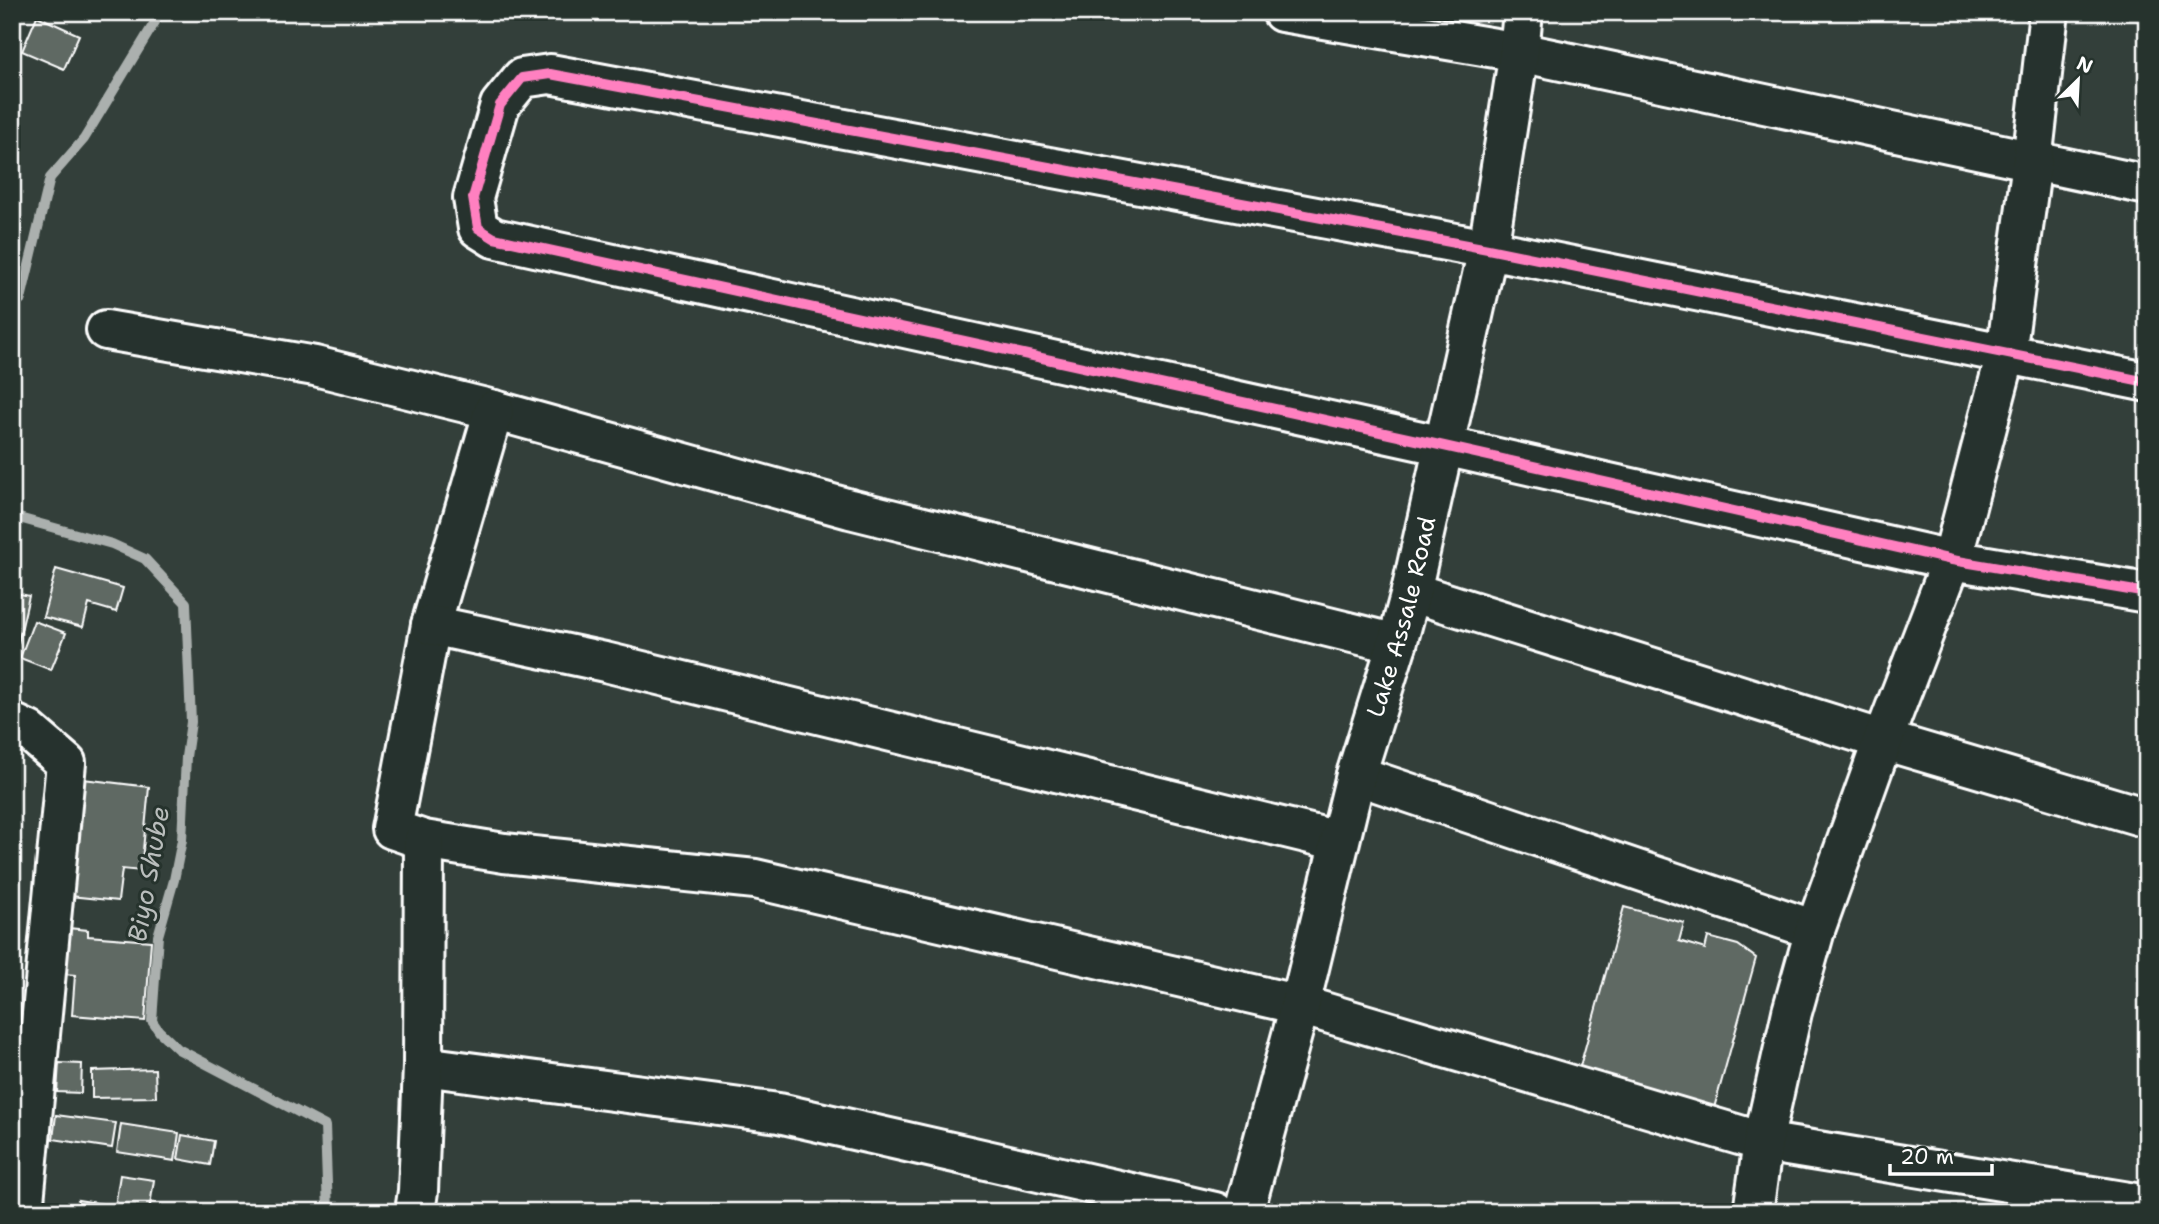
<svg xmlns="http://www.w3.org/2000/svg" width="2159" height="1224" font-family="'Shantell Sans',sans-serif">
	<rect width="100%" height="100%" fill="#333f3a"/>
	<filter id="ink" filterUnits="userSpaceOnUse"><feTurbulence type="fractalNoise" baseFrequency=".0143" numOctaves="2"/><feDisplacementMap in="SourceGraphic" scale="14" xChannelSelector="R" yChannelSelector="G"/><feConvolveMatrix kernelMatrix="1 2 1 2 8 2 1 2 1" color-interpolation-filters="sRGB"/></filter>
	<g filter="url(#ink)">
		<g fill="none" stroke-linecap="round" stroke-linejoin="round">
			<!-- stream -->
			<path stroke="#abb0ae" stroke-width="10" d="M12 305 21 299 50 178 84 139 161 12
				M12 516 112 544 145 559 186 603 191 722 186 757 182 840 174 880 158 936 152 1021 159 1031 178 1049 325 1126 328 1212"/>
		</g>
		<!-- building -->
		<path fill="#5f6964" stroke="#fff" stroke-width="2" d="M37 16 79 35 64 69 22 51Z
			M56 569 123 588 116 612 89 604 83 627 43 617Z
			M12 592 29 596 14 661 12 660Z
			M34 621 66 633 51 670 20 658Z
			M83 779 149 787 141 871 122 869 118 901 70 896Z
			M12 818H14L16 834 12 835Z
			M1624 907 1684 923 1679 941 1705 949 1708 937 1738 945 1756 958 1714 1108 1579 1070Z
			M68 928 88 930V936L151 941 145 1021 72 1015 75 975 64 974Z
			M59 1063 82 1064 81 1093 57 1092Z
			M155 1069 156 1097 92 1098V1071Z
			M56 1115 116 1123 112 1148 53 1139Z
			M121 1124 179 1133 175 1161 117 1152Z
			M182 1135 214 1141 210 1165 178 1159Z
			M120 1175 154 1180 149 1212H76L78 1200 115 1206Z"/>
		<g fill="none" stroke-linecap="round" stroke-linejoin="round">
			<!-- minor casing -->
			<g stroke="#fff" stroke-width="44">
				<g id="minor">
					<path d="M1282 12 1519 52 2147 185"/>
					<path d="M106 330 315 366 494 410 850 509 1397 644"/>
					<path d="M2147 382 1488 249 550 74 522 78 500 105 473 198 478 228 494 238 1444 446 1952 560 2147 593"/>
					<path d="M494 410 431 625 392 829 424 840 504 853 755 879 1300 1005 1763 1142 2147 1205"/>
					<path d="M1411 592 1883 740 2147 818"/>
					<path d="M431 625 605 662 1339 841"/>
					<path d="M12 723 29 731 66 763 23 1212"/>
					<path d="M1356 775 1815 930"/>
					<path d="M423 1066 779 1113 1215 1212"/>
					<path d="M415 1212 418 1191 423 1066 424 840"/>
					<path id="s1" d="M1244 1212 1300 1005 1356 775 1397 644 1411 592 1488 249 1519 52 1523 12"/>
					<path d="M1753 1212 1763 1142 1792 1012 1815 930 1883 740 1952 560 2006 354 2032 162 2049 12"/>
				</g>
			</g>
			<!-- minor -->
			<use href="#minor" stroke="#26332d" stroke-width="38"/>
			<!-- cycleway casing -->
			<g stroke="#26332d" stroke-width="15">
				<path id="cycleway" d="M2147 382 1488 249 550 74 522 78 500 105 473 198 478 228 494 238 1444 446 1952 560 2147 593"/>
			</g>
			<!-- cycleway -->
			<use href="#cycleway" stroke="#ff80c0" stroke-width="10"/>
		</g>
	</g>
	<g text-anchor="middle" dominant-baseline="central" stroke-width="6" stroke-linejoin="round" paint-order="stroke">
		<!-- street labels -->
		<g font-size="24" fill="#fff" stroke="#26332d">
			<text stroke="none"><textPath href="#s1" startOffset="616">Lake Assale Road</textPath></text>
		</g>
		<!-- water labels -->
		<g font-size="26" font-style="italic" fill="#b9bdbc" stroke="#26332d">
			<text transform="translate(148 874) rotate(-80)">Biyo Shube</text>
		</g>
	</g>
	<!-- margin -->
	<rect width="2159" height="1224" fill="none" stroke="#26332d" stroke-width="42"/>
	<rect x="21" y="21" width="2117" height="1182" fill="none" stroke="#fff" stroke-width="2.5" filter="url(#ink)"/>
	<!-- north arrow -->
	<g transform="translate(2078 80) rotate(24)" stroke="#26332d" stroke-width="5" paint-order="stroke">
	<path d="M0-5L12 26L0 18L-12 26Z" fill="#ffffff"/>
	<text y="-10" font-size="19" font-weight="bold" text-anchor="middle" fill="#ffffff">N</text>
	</g>
	<!-- scale -->
	<path d="M1890 1164v10h102v-10" fill="none" stroke="#ffffff" stroke-width="3.5"/>
	<text x="1900" y="1164" font-size="21" fill="#ffffff" stroke="#26332d" stroke-width="5" paint-order="stroke">20 m</text>
</svg>
